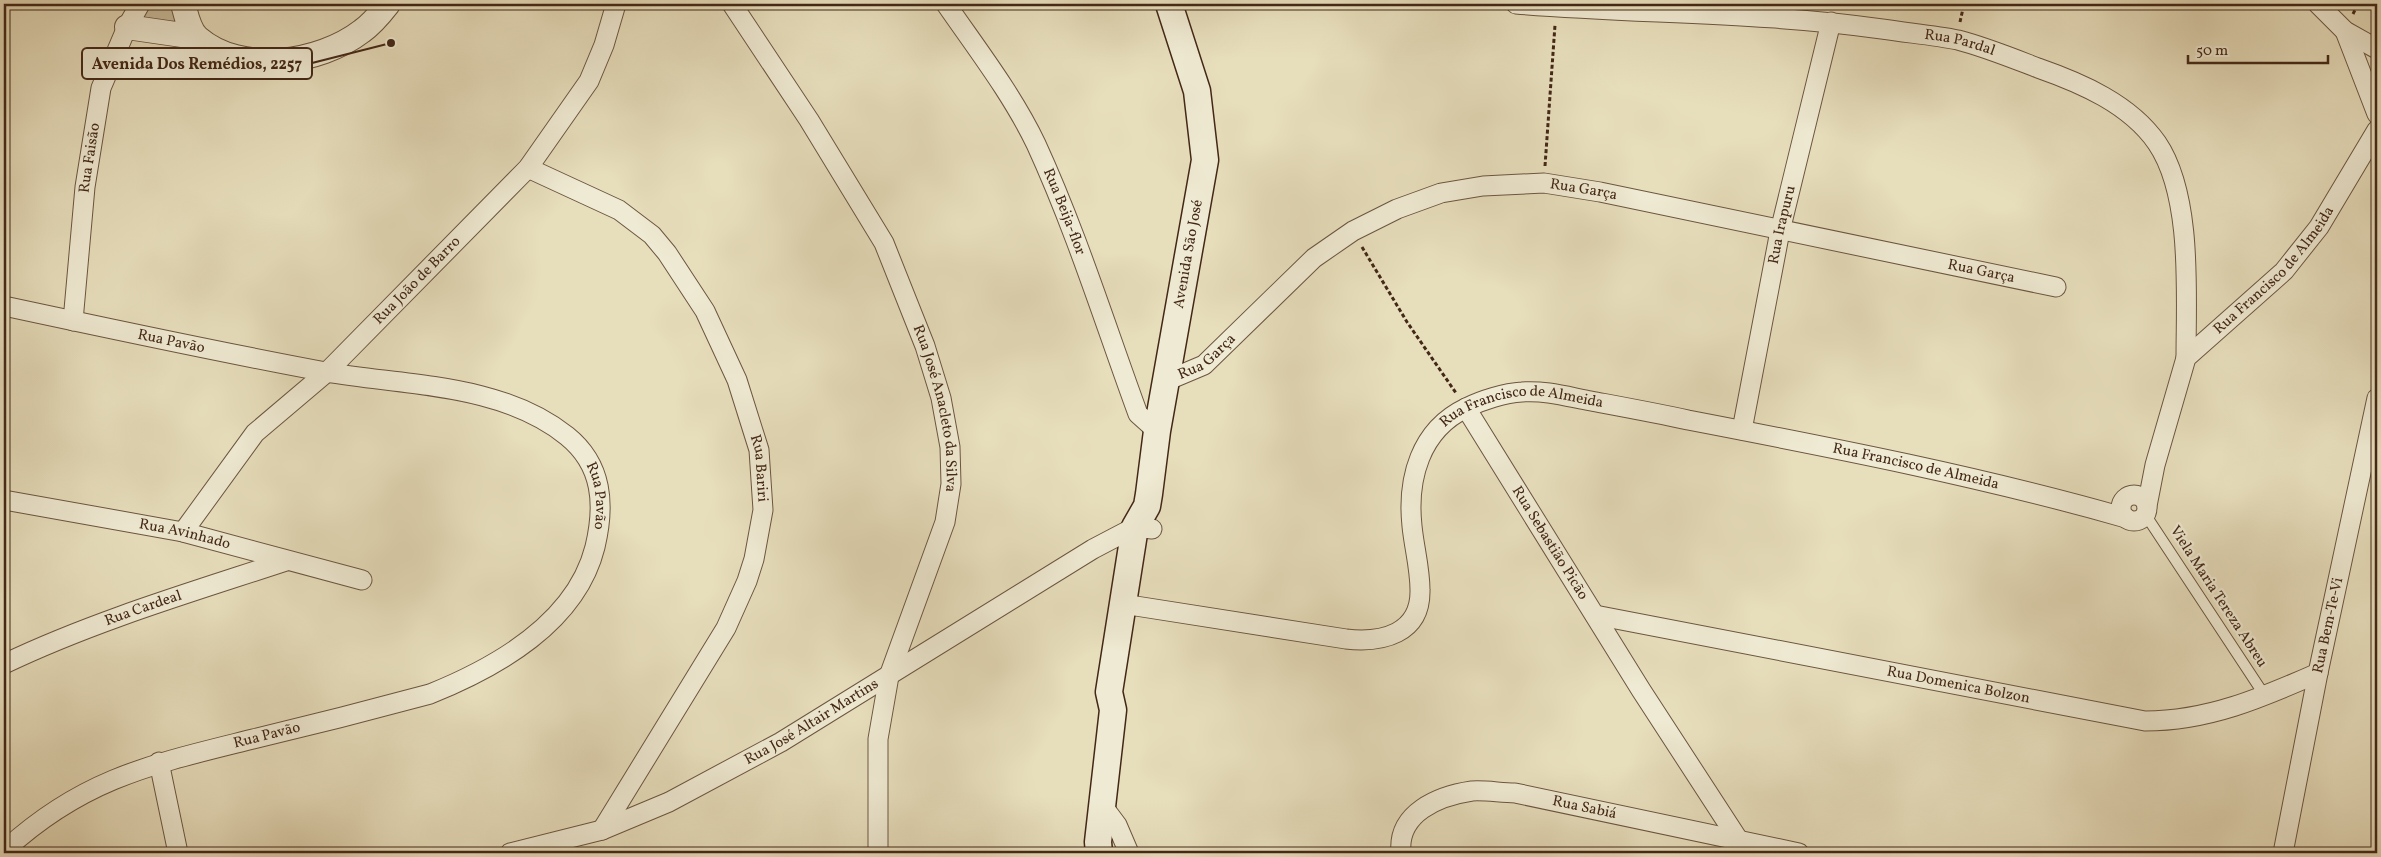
<svg xmlns="http://www.w3.org/2000/svg" width="2381" height="857" font-family="Vollkorn,serif">
	<rect width="100%" height="100%" fill="#e7debc"/>
	<filter id="stains"><feTurbulence type="fractalNoise" baseFrequency=".004" numOctaves="4"/><feColorMatrix values="0 0 0 0 .2 0 0 0 0 .09 0 0 0 0 .02 0 0 0 .5 -.17"/></filter>
	<radialGradient id="worn" r=".72"><stop offset=".6" stop-color="#630" stop-opacity="0"/><stop offset="1" stop-color="#630" stop-opacity=".3"/></radialGradient>
	<!-- green -->
	<path fill="#cbbfa0" stroke="#87745c" d="M148 4H172L181 32 138 23Z"/>
	<g fill="none" stroke-linecap="round" stroke-linejoin="round">
		<!-- service casing -->
		<g stroke="#6c5640" stroke-width="12">
			<path id="service" d="M2145 514 2265 696"/>
		</g>
		<!-- minor casing -->
		<g stroke="#6c5640" stroke-width="21">
			<g id="minor">
				<path id="s1" d="M732 4 809 120 884 243 925 346 941 398 950 447 951 484 945 522 889 676 878 739V853"/>
				<path id="s2" d="M946 4C977 49 1012 94 1036 144 1076 231 1105 324 1138 414L1157 431"/>
				<path id="s3" d="M1516 4C1638 14 1761 12 1882 29 1907 33 1933 35 1958 40 1985 47 2012 58 2038 68 2081 83 2130 104 2157 143 2193 196 2186 295 2186 358"/>
				<path d="M2318 4 2345 31 2377 49"/>
				<path d="M2345 31 2377 114"/>
				<path id="s4" d="M528 168 619 210 652 235 667 253 705 311 737 380 759 450 763 510 754 559 747 581 726 628 602 830"/>
				<path id="s5" d="M4 306C111 329 218 352 326 372 406 386 501 383 567 436 603 465 605 505 595 547 576 623 497 667 430 694 371 710 312 725 253 739 153 764 83 778 4 851"/>
				<path id="s6" d="M73 321 85 187 101 88 127 27 140 4"/>
				<path id="s7" d="M1166 381 1204 365 1314 258 1353 231 1397 209 1441 193 1483 186 1544 183 1600 192 2056 287"/>
				<path id="s8" d="M1466 408 1641 690 1747 853"/>
				<path id="s9" d="M1742 430 1780 231 1831 22"/>
				<circle cx="2134" cy="508" r="13"/>
				<path id="s10" d="M4 500 183 532 362 580"/>
				<path id="s11" d="M2147 506 2155 465 2186 358 2284 271 2319 227 2377 130"/>
				<path id="s12" d="M183 532 255 433 327 372 528 168 589 81 604 45 616 4"/>
				<path id="s13" d="M1123 604 1346 639C1382 643 1421 634 1420 590 1420 568 1414 547 1412 526 1407 479 1420 430 1466 408 1482 400 1505 393 1522 392 1545 390 1569 397 1591 401 1623 407 1656 413 1688 420 1834 448 1983 477 2126 518"/>
				<path id="s14" d="M1595 615 2145 721C2208 721 2261 698 2318 673"/>
				<path id="s15" d="M4 664C94 621 192 592 286 561"/>
				<path d="M159 762 178 853"/>
				<path d="M1102 805 1117 825 1129 853"/>
				<path id="s16" d="M510 853 602 830 669 802 781 742 1093 549 1135 527 1152 529"/>
				<path id="s17" d="M1401 853C1397 813 1438 796 1472 791 1486 790 1501 793 1515 793L1799 853"/>
				<path id="s18" d="M2283 853 2318 673 2377 398"/>
			</g>
		</g>
		<!-- tertiary casing -->
		<g stroke="#6c5640" stroke-width="26">
			<path id="tertiary" d="M183 4C186 14 189 31 198 38 241 75 319 64 362 31 372 24 381 13 388 4
				M127 27 196 37"/>
		</g>
		<!-- secondary casing -->
		<g stroke="#432817" stroke-width="29">
			<g id="secondary">
				<path id="s19" d="M1099 853 1098 842 1113 710 1109 692 1135 527 1147 506 1149 494 1157 431 1205 160 1197 91 1169 4"/>
			</g>
		</g>
		<!-- path -->
		<path stroke="#432817" stroke-width="3" stroke-dasharray="4 2.5" stroke-linecap="butt" d="M2353 14 2358 4
			M1960 22 1964 4
			M1545 166 1555 25
			M1362 247 1407 322 1456 393"/>
		<!-- service -->
		<use href="#service" stroke="#efead3" stroke-width="10"/>
		<!-- minor -->
		<use href="#minor" stroke="#efead3" stroke-width="19"/>
		<!-- tertiary -->
		<use href="#tertiary" stroke="#efead3" stroke-width="24"/>
		<!-- secondary -->
		<use href="#secondary" stroke="#efead3" stroke-width="26"/>
	</g>
	<g text-anchor="middle" dominant-baseline="central" stroke-width="4.5" stroke-linejoin="round" paint-order="stroke">
		<!-- street labels -->
		<g font-size="15" fill="#432817" stroke="#efead3">
			<text stroke="none"><textPath href="#s3" startOffset="446">Rua Pardal</textPath></text>
			<text stroke="none"><textPath href="#s6" startOffset="164">Rua Faisão</textPath></text>
			<text stroke="none"><textPath href="#s7" startOffset="482">Rua Garça</textPath></text>
			<text stroke="none"><textPath href="#s2" startOffset="240">Rua Beija-flor</textPath></text>
			<text stroke="none"><textPath href="#s9" startOffset="209">Rua Irapuru</textPath></text>
			<text stroke="none"><textPath href="#s19" startOffset="609">Avenida São José</textPath></text>
			<text stroke="none"><textPath href="#s11" startOffset="278">Rua Francisco de Almeida</textPath></text>
			<text stroke="none"><textPath href="#s7" startOffset="888">Rua Garça</textPath></text>
			<text stroke="none"><textPath href="#s12" startOffset="345">Rua João de Barro</textPath></text>
			<text stroke="none"><textPath href="#s5" startOffset="171">Rua Pavão</textPath></text>
			<text stroke="none"><textPath href="#s7" startOffset="48">Rua Garça</textPath></text>
			<text stroke="none"><textPath href="#s1" startOffset="458">Rua José Anacleto da Silva</textPath></text>
			<text stroke="none"><textPath href="#s13" startOffset="588">Rua Francisco de Almeida</textPath></text>
			<text stroke="none"><textPath href="#s13" startOffset="992">Rua Francisco de Almeida</textPath></text>
			<text stroke="none"><textPath href="#s4" startOffset="402">Rua Bariri</textPath></text>
			<text stroke="none"><textPath href="#s5" startOffset="651">Rua Pavão</textPath></text>
			<text stroke="none"><textPath href="#s10" startOffset="184">Rua Avinhado</textPath></text>
			<text stroke="none"><textPath href="#s8" startOffset="159">Rua Sebastião Picão</textPath></text>
			<text transform="translate(2218 597) rotate(57)">Viela Maria Tereza Abreu</text>
			<text stroke="none"><textPath href="#s15" startOffset="150">Rua Cardeal</textPath></text>
			<text stroke="none"><textPath href="#s18" startOffset="232">Rua Bem-Te-Vi</textPath></text>
			<text stroke="none"><textPath href="#s14" startOffset="370">Rua Domenica Bolzon</textPath></text>
			<text stroke="none"><textPath href="#s16" startOffset="331">Rua José Altair Martins</textPath></text>
			<text transform="translate(267 736) rotate(-14)">Rua Pavão</text>
			<text stroke="none"><textPath href="#s17" startOffset="219">Rua Sabiá</textPath></text>
		</g>
	</g>
	<!-- callouts -->
	<path fill="none" stroke="#432817" stroke-width="2" d="M391 43L312 63"/>
	<circle fill="#432817" stroke="#efead3" stroke-width="2" cx="391" cy="43" r="5"/>
	<rect fill="#efead3" stroke="#432817" stroke-width="2" x="82" y="48" width="230" height="31" rx="5"/>
	<g font-size="16" text-anchor="middle" font-weight="bold" fill="#432817">
		<text x="197" y="69">Avenida Dos Remédios, 2257</text>
	</g>
	<!-- margin -->
	<rect width="2381" height="857" fill="none" stroke="#e7debc" stroke-width="20"/>
	<rect x="5" y="5" width="2371" height="847" fill="none" stroke="#432817" stroke-width="2.5"/>
	<rect x="10" y="10" width="2361" height="837" fill="none" stroke="#432817"/>
	<!-- scale -->
	<path d="M2188 55v8h140v-8" fill="none" stroke="#432817" stroke-width="2.5"/>
	<text x="2196" y="55" font-size="15" fill="#432817" stroke="#efead3" stroke-width="4" paint-order="stroke">50 m</text>
	<rect width="100%" height="100%" filter="url(#stains)"/>
	<rect width="100%" height="100%" fill="url(#worn)"/>
</svg>
